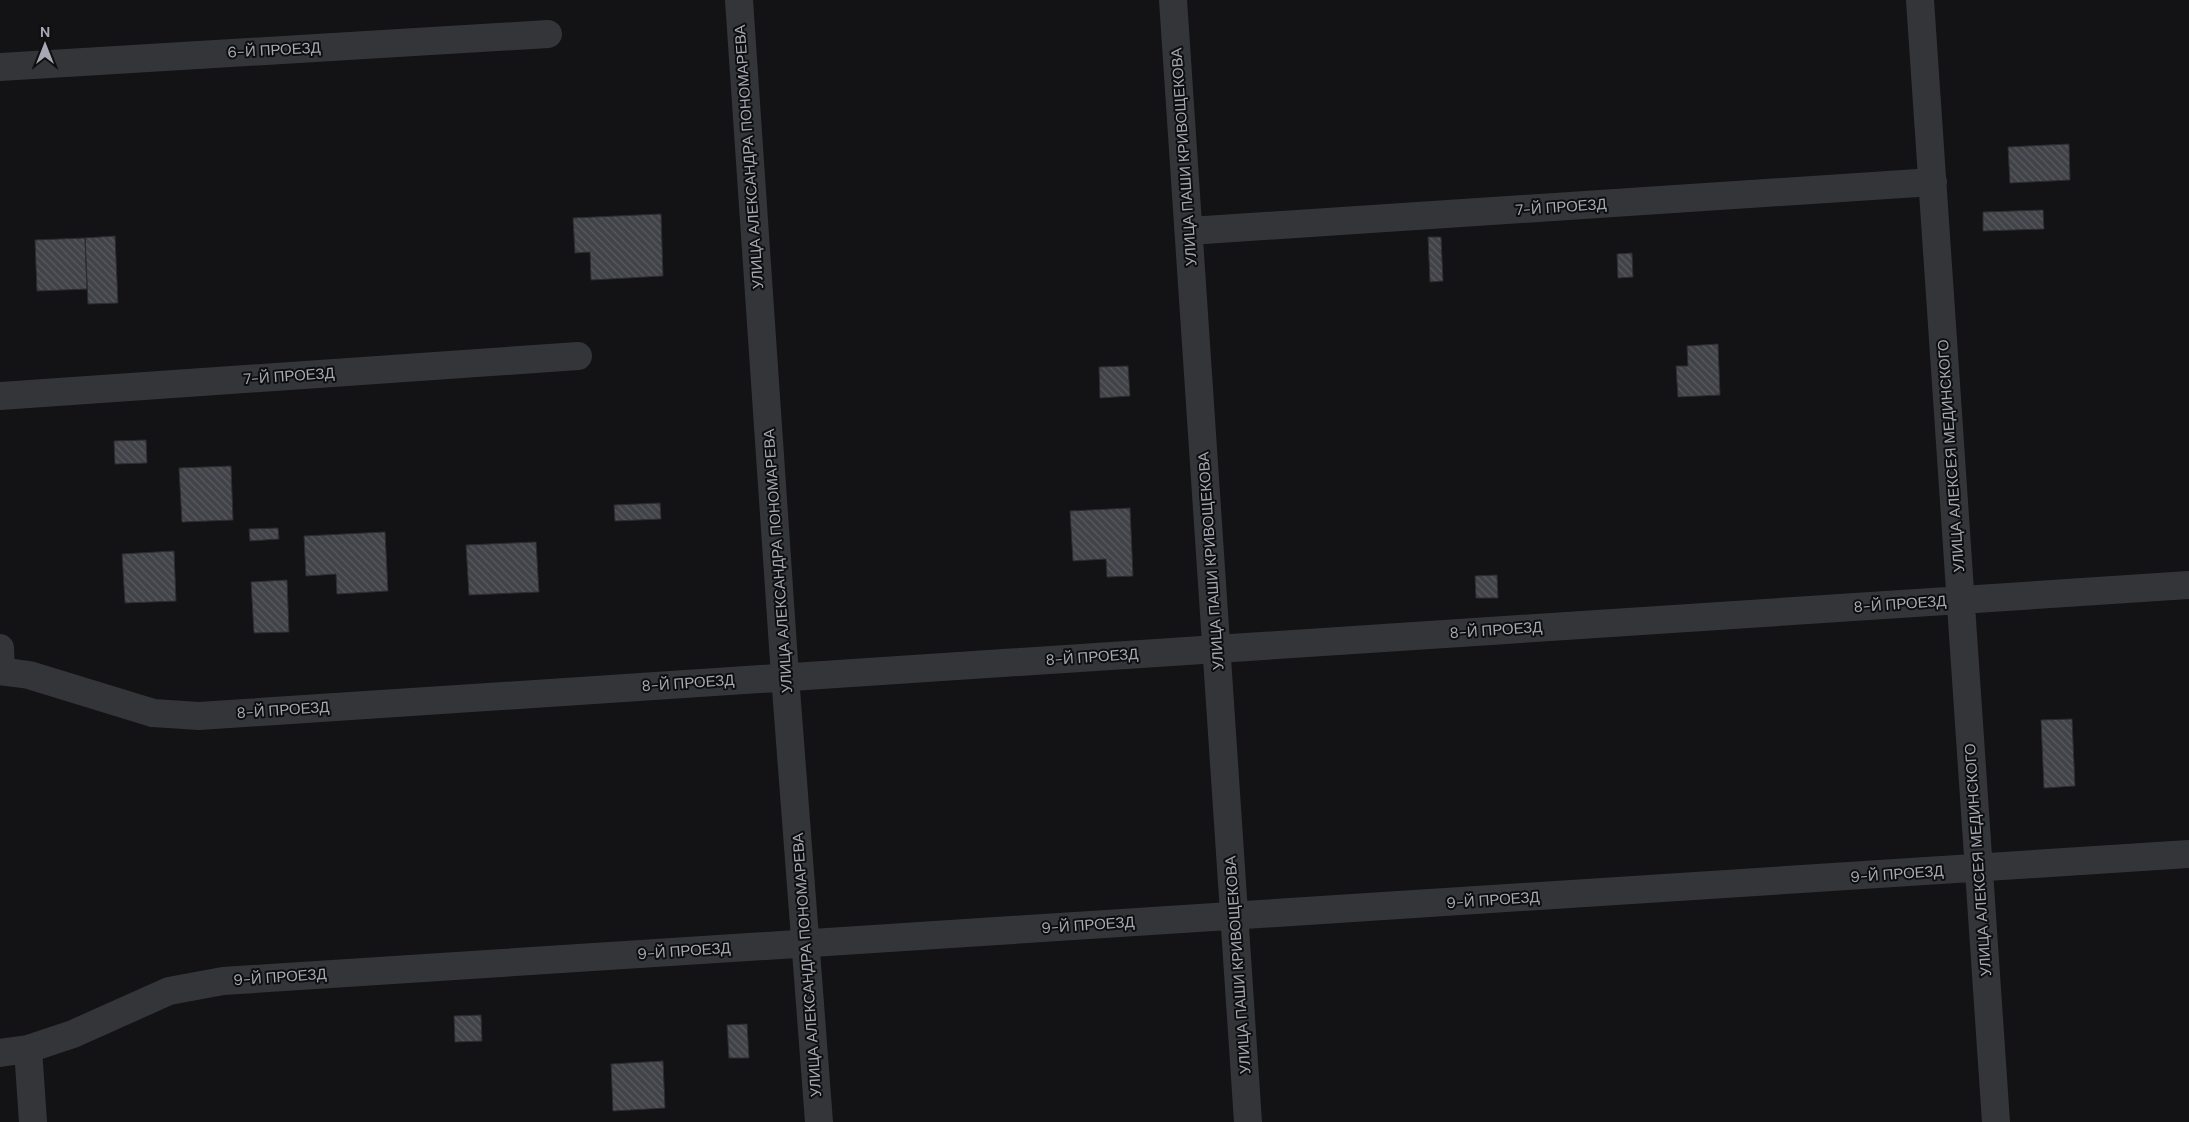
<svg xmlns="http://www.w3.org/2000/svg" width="2189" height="1122" font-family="'DM Sans',sans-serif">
	<defs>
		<pattern id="building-back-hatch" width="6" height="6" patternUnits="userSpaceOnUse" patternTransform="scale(1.25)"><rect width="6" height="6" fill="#424348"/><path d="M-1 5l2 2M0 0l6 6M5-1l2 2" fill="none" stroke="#5a5b60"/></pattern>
	</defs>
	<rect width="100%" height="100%" fill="#131315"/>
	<!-- building -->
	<path fill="url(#building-back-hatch)" stroke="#2d2d31" d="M2069 144 2070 180 2010 183 2008 147Z
		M2043 210 2044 229 1983 231V212Z
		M661 214 663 276 591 280 590 252 575 253 573 218Z
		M115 236 118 303 88 304 85 238Z
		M1428 237H1441L1443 281 1430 282Z
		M85 238 87 289 37 291 35 240Z
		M1632 253 1633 277 1618 278 1617 254Z
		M1718 344 1720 395 1678 397 1676 366H1688L1687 346Z
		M1128 366 1130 396 1100 398 1099 367Z
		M146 440 147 463 115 464 114 441Z
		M231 466 233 520 182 522 179 468Z
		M660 503 661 519 615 521 614 505Z
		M1130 508 1133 576 1107 577 1106 559 1073 561 1070 511Z
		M278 528 279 539 250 541 249 529Z
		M385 532 388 591 337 594 336 574 306 576 304 536Z
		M536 542 539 592 469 595 466 545Z
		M174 551 176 601 125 603 122 554Z
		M1497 575 1498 598H1476L1475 576Z
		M287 580 289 632 254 633 251 582Z
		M2072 719 2075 786 2044 788 2041 720Z
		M481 1015 482 1041 455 1042 454 1016Z
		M747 1024 749 1058H729L727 1025Z
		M663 1061 665 1108 613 1111 611 1064Z"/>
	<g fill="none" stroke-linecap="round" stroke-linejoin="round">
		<!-- minor -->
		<path stroke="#343539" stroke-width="28" d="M739 0 785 676 819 1122
			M1173 0 1248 1122
			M1920 0 1996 1122
			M0 67 548 34
			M1189 231 1933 182
			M0 396 578 356
			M0 648 1 671
			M0 671 29 675 153 713 199 716 2189 585
			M28 1049 33 1122
			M0 1053 28 1049 73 1034 169 991 223 981 2189 854"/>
	</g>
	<g text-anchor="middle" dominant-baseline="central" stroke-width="4" stroke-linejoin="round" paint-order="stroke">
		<!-- street labels -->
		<g font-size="15" fill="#a6a9b4" stroke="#0e0e10">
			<text transform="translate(274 50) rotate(-3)">6-Й ПРОЕЗД</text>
			<text transform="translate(749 157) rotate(-94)">УЛИЦА АЛЕКСАНДРА ПОНОМАРЕВА</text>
			<text transform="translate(1184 157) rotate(-94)">УЛИЦА ПАШИ КРИВОЩЕКОВА</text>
			<text transform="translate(1561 207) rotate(-4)">7-Й ПРОЕЗД</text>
			<text transform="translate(289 376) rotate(-4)">7-Й ПРОЕЗД</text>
			<text transform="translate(1951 456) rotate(-94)">УЛИЦА АЛЕКСЕЯ МЕДИНСКОГО</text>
			<text transform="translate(778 561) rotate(-94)">УЛИЦА АЛЕКСАНДРА ПОНОМАРЕВА</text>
			<text transform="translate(1211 561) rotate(-94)">УЛИЦА ПАШИ КРИВОЩЕКОВА</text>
			<text transform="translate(1900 604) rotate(-4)">8-Й ПРОЕЗД</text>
			<text transform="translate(1496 630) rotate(-4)">8-Й ПРОЕЗД</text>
			<text transform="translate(1092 657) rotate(-4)">8-Й ПРОЕЗД</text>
			<text transform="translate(688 683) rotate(-4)">8-Й ПРОЕЗД</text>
			<text transform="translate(283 710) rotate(-4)">8-Й ПРОЕЗД</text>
			<text transform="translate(1978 860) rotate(-94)">УЛИЦА АЛЕКСЕЯ МЕДИНСКОГО</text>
			<text transform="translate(1897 874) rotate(-4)">9-Й ПРОЕЗД</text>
			<text transform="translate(1493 900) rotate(-4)">9-Й ПРОЕЗД</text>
			<text transform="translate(1088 925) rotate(-4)">9-Й ПРОЕЗД</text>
			<text transform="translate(684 951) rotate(-4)">9-Й ПРОЕЗД</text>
			<text transform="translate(807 965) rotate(-94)">УЛИЦА АЛЕКСАНДРА ПОНОМАРЕВА</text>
			<text transform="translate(1238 965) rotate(-94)">УЛИЦА ПАШИ КРИВОЩЕКОВА</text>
			<text transform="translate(280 977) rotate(-4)">9-Й ПРОЕЗД</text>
		</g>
	</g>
	<!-- north arrow -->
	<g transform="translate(45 45)" stroke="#0e0e10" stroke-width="4" paint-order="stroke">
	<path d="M0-4L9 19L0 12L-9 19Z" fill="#a6a9b4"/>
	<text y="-8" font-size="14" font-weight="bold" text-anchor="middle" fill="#a6a9b4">N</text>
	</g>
</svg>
